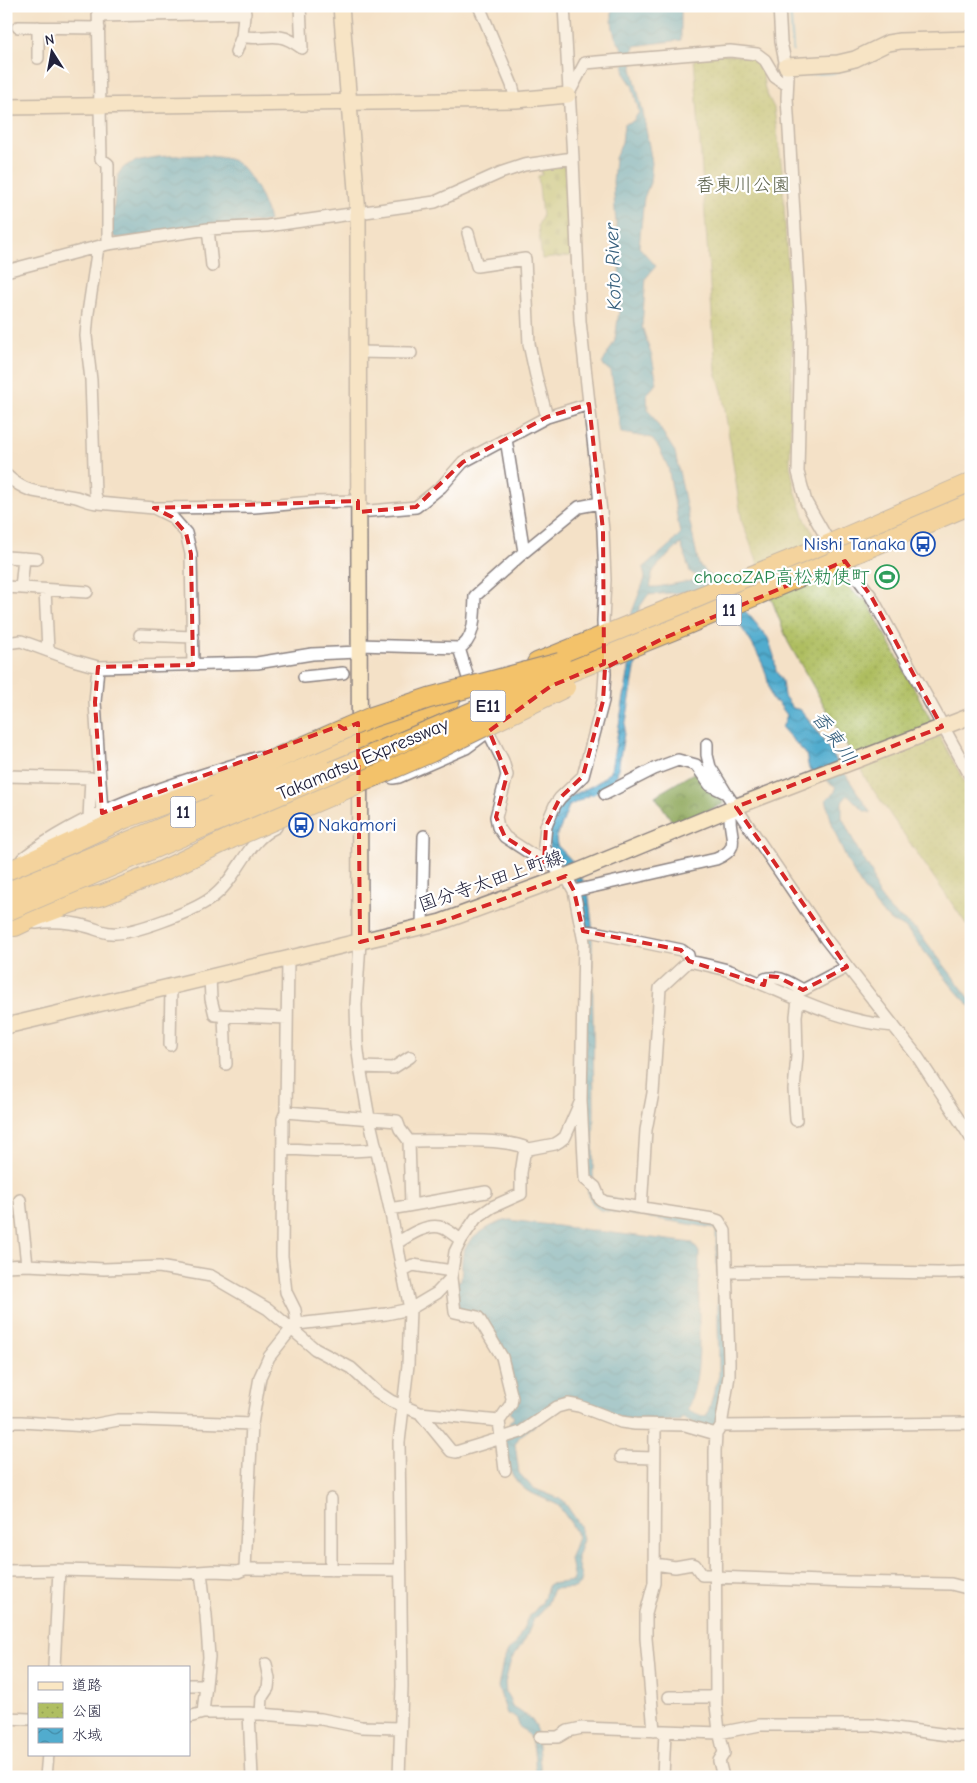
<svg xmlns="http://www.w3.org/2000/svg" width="977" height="1783" font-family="'Comic Neue','Klee One',sans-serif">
	<defs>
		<pattern id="forest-crowns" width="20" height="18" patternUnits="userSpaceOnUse" patternTransform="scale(1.25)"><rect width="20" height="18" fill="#8ba557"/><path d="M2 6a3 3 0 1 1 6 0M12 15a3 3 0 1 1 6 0" fill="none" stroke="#718649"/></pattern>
		<pattern id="cemetery-stones" width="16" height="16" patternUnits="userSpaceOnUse" patternTransform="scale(1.25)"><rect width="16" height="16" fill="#afbe61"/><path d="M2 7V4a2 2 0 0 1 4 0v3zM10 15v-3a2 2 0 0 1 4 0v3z" fill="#96a355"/></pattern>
		<pattern id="park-dots" width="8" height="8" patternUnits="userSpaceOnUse" patternTransform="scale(1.25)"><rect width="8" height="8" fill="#afbe61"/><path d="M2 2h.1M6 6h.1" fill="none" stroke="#96a355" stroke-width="1.8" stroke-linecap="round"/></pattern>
		<pattern id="water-waves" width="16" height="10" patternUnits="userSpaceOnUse" patternTransform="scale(1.25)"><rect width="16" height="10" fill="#51acce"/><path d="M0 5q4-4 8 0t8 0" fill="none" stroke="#438ca8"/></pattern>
	</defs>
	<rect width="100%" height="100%" fill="#fff"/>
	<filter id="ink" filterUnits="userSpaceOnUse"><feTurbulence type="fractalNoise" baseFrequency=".02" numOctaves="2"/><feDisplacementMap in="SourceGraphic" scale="10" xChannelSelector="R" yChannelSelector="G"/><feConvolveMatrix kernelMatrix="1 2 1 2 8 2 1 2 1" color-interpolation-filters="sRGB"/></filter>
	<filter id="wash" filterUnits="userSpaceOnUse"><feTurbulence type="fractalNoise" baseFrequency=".0096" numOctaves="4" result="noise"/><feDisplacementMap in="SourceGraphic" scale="20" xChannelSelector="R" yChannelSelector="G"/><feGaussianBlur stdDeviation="1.12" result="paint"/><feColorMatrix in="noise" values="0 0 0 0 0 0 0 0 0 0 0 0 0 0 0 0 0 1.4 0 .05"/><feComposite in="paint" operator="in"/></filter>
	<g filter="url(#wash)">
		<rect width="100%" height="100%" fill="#f4e1c7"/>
		<!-- forest -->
		<path fill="url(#forest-crowns)" stroke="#566449" d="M695 772 708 788 721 797 724 804 674 824 655 796Z"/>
		<!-- cemetery -->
		<path fill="url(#cemetery-stones)" stroke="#68704e" d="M540 164H565L571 256 542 259 538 225 542 217 538 176 542 175Z"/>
		<!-- park -->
		<path fill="url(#park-dots)" stroke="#68704e" d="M719 54 752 57 761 62 765 90 774 108 782 169 792 345 790 464 795 490 806 521 841 580 859 597 867 601 971 794V931L867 781 788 642 742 522 722 391 716 372 694 58Z"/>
		<!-- water -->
		<path fill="url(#water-waves)" stroke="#3a6784" fill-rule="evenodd" d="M612 6H681V40L634 46 632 68 643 112 652 163 650 183 644 198 639 247 656 266 646 278 642 326 652 357 657 383 647 394 648 409 675 452 699 565 713 577 749 615 768 638 774 656 776 671 782 681 784 696 793 708 801 710 815 728 871 813 864 811 848 795 842 802V817L858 850 872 873 876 891 891 911 917 930 971 1000V1007C946 983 928 954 905 928 900 924 893 924 888 919 859 891 833 839 826 799L835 792 836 787 809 769 806 754 782 728 787 715 778 703 772 700C768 688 768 675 762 663 750 636 731 613 712 590L648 595 639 608 636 663 617 775 610 784 569 806 556 839 557 845 575 864 588 891 592 924 594 1109 593 1174 595 1194 720 1226 727 1377 720 1422 712 1429 701 1427 682 1418 680 1421H631L569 1401 520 1436 515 1444 519 1473 533 1488 563 1500 580 1525 583 1540 577 1557V1562L581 1575V1583L575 1588 553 1589 547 1605 534 1619 525 1640 511 1660 505 1683 506 1692 512 1706 531 1719 536 1726 541 1774 545 1777 536 1776C534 1757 537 1737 518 1726 518 1717 515 1716 507 1714L498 1687 503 1662 508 1651 518 1640 527 1619 542 1602 549 1584 574 1581 570 1559 578 1537 572 1525 558 1505 527 1491 518 1483 509 1470 505 1439 509 1438 510 1421 514 1418 510 1412 517 1399V1394L480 1315 459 1309 455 1282 459 1281 461 1279C462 1270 461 1258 464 1250 470 1236 496 1221 510 1220L693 1243 699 1252C699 1275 699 1299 699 1322 699 1353 700 1381 687 1410L703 1416 707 1415 719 1375 716 1231 713 1228 600 1210C586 1202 587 1186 586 1172 586 1119 586 1066 586 1013 586 974 588 935 582 896 578 872 547 858 548 839 549 834 551 829 552 824 564 785 590 797 611 770L629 669 632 612 645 578 643 568 672 543 680 534 668 467 659 448 651 438 621 433 611 372 602 364 615 340 621 296 613 182 615 158 622 142 624 124 633 121 639 112 632 85 625 75 621 46C611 36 612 20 612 6ZM681 544 690 572 701 579 657 587H650C652 582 651 579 652 575 653 567 674 551 681 544Z
			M205 155C214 157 228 157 236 162 251 172 266 204 269 221L118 238 114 237 112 232C113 222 115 180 119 173 130 153 184 156 205 155Z"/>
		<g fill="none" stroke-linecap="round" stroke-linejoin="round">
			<!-- stream -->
			<path stroke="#51acce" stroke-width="2.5" d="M790 6 793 51
				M794 75 832 73 853 67
				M592 794 607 786"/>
		</g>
	</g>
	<g filter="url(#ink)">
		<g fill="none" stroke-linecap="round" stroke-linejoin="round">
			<!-- street casing -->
			<g stroke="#8b8281" stroke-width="14">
				<path id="street" d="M98 6 101 159 108 164V244
					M479 6 512 85 516 100
					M564 6 573 158 580 321 603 530 605 580 603 621 605 674 603 701 583 776 560 798 555 805 546 826 544 846 551 862 558 871 566 876 574 891 584 942 581 1100 585 1179 595 1187 600 1199 605 1202 713 1219 719 1221 725 1231 729 1361V1376L721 1426 716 1434 715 1451 716 1705 719 1731 724 1753 719 1761 723 1777
					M779 6 781 42 788 76 787 98 801 329 798 472 806 502 830 544
					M99 16 245 13
					M18 27 99 28
					M38 27V58
					M242 36C255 40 267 35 280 37 288 38 295 43 302 48L300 6
					M236 52 242 36 245 6
					M569 93 585 63 730 51 757 54 765 60 775 77 787 85
					M208 229 212 266
					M468 233 477 266 525 259 529 344 536 376 547 417
					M98 247 88 313 86 336 91 380 95 494 98 503 154 508 172 517 186 533 191 554 193 665
					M6 271 108 244 208 229 267 226 435 202 500 173 524 165 573 158
					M358 352 411 353
					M506 439 524 552
					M6 475C33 499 45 490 76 497 83 499 90 503 98 503
					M156 508 254 507 313 502 358 501
					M358 512 416 507 441 487 463 462 547 417 589 404
					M6 557 37 559
					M845 561 871 596 971 777
					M6 587 87 592
					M21 588 24 558
					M45 590 48 650
					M140 635 193 637
					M6 643 21 641 73 660 98 667 257 663 312 654 359 652
					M359 645 459 648 468 678
					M459 648C476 640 474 613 475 596L524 552 579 507 600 503
					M98 667 95 702 102 813
					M304 677 343 673
					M488 731 503 761 507 775 496 817 498 827 505 837 531 854 551 862
					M707 744V755L710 767 726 793 825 938 917 1056 971 1138
					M385 775 393 778 399 777 466 748 485 734
					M6 776 91 778 89 818
					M605 794 654 769 678 760 696 765 710 785 726 793
					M23 858C91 806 179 782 259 757
					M574 891 716 859C746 847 725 832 731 809
					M36 923C55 920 71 922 89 927 96 929 104 933 111 933 132 935 193 911 210 899 238 880 245 841 276 827
					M422 926 424 836
					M583 931 594 932 681 950 688 955 689 961C702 964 717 967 730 971 784 991 835 1022 894 1026
					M360 942 356 1005 357 1043 360 1067 369 1118 390 1209 410 1309 408 1365 399 1442 402 1686 399 1777
					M288 959 286 1112 283 1119 282 1256 286 1292 295 1310 297 1324
					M210 977 211 999 215 1015 287 1018
					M764 985 765 979C779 974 791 984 803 990L847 967
					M224 1016 226 1064
					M170 1045 171 986
					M360 1067 393 1068 410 1057
					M286 1112 397 1121 400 1129 409 1141C438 1141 506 1137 529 1149
					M796 1120 794 1090 797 1056 796 1016 798 1000
					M409 1141 411 1205
					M283 1149C315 1150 345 1153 377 1149
					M20 1200 27 1265
					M641 1208 646 1130 653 1093 660 988 689 961
					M390 1209 486 1192
					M397 1243C409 1235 429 1222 443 1228 450 1231 455 1236 461 1240
					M6 1266 27 1265 104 1269 159 1267 211 1276 268 1309 315 1349 351 1368 376 1391 391 1401 420 1413 499 1421 505 1470
					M403 1270 413 1265 452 1271
					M728 1272 818 1271 938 1273 971 1272
					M420 1413 451 1451 456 1452 521 1432 557 1407 568 1404 579 1406 621 1422 635 1424 685 1425 716 1434
					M499 1421 511 1404 512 1398 502 1357 478 1317 455 1312 451 1278 455 1252 461 1240 476 1218 492 1207 521 1194V1173L524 1154 529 1149 555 1144 560 1141 565 1137 580 1103
					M6 1422H21L87 1426 118 1420H138L252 1424
					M721 1426 971 1423
					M621 1457 654 1458
					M655 1564 675 1567 692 1564 695 1565 702 1575H715
					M245 1569 252 1424 260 1377 269 1357 292 1328 297 1324 386 1314 410 1309 437 1293 451 1278
					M331 1570V1499
					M6 1571 59 1570 185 1573 212 1571 238 1572 245 1569 400 1570
					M201 1572 206 1615 209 1657 203 1713
					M715 1577 848 1582 951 1584 971 1589
					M54 1667 59 1570
					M189 1685H205
					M669 1697H716
					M249 1713 252 1777
					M261 1714 262 1697 268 1688 269 1679 266 1664
					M189 1717 203 1713H249L321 1719 361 1727 400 1728
					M6 1718 29 1719
					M654 1731 646 1638V1613L654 1583 655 1425
					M540 1737H558L568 1731 582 1728 719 1733 760 1725H873L956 1736H971
					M46 1777 48 1754
					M663 1777 665 1732"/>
			</g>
			<!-- secondary casing -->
			<g stroke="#8b8281" stroke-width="18">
				<path id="secondary" d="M341 6 358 214 360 942
					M786 66 838 63 855 59 888 43 900 41 971 39
					M6 107 516 100 568 95
					M6 1026 441 922 569 875 727 810 971 716"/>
			</g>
			<!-- highway casing -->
			<g stroke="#8b8281" stroke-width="22">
				<path id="highway" d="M537 663 826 546 971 483
					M297 764 450 699
					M6 873 125 818 213 786
					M15 926 36 916 73 902 103 895 158 873 229 839"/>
			</g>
			<!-- street -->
			<use href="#street" stroke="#fff" stroke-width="11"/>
			<!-- secondary -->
			<use href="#secondary" stroke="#fae7c3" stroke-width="15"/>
			<!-- highway -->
			<use href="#highway" stroke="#f3c26a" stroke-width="20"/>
			<!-- highway-bridge casing -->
			<g stroke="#8b8281" stroke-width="22" stroke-linecap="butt">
				<path id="highway-bridge" d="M213 786 372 717 429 698 560 663
					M229 839 431 752 565 687
					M6 893 318 763
					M6 911 522 691 685 625 971 504"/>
			</g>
			<!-- highway-bridge -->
			<use href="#highway-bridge" stroke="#f3c26a" stroke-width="20"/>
		</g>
	</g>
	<!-- marked area -->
	<path d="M0 0H977V1783H0ZM589 404 603 530 604 664 551 686 489 731 507 775 496 817 505 837 544 862 546 826 560 798 583 776 603 701 605 668 664 638 845 561 871 596 942 727 736 807 847 967 803 990 778 977 766 976 764 985 689 961 681 950 583 931 574 891 566 876 441 922 360 942 358 723 344 729 339 726 102 813 95 702 98 667 193 665 191 554 186 533 172 517 154 508 358 501V512L416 507 463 462 547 417Z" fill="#f4e1c7" fill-opacity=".55" fill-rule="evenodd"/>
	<path fill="none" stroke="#d62828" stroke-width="4" stroke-dasharray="10 6" stroke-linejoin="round" d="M589 404 603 530 604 664 551 686 489 731 507 775 496 817 505 837 544 862 546 826 560 798 583 776 603 701 605 668 664 638 845 561 871 596 942 727 736 807 847 967 803 990 778 977 766 976 764 985 689 961 681 950 583 931 574 891 566 876 441 922 360 942 358 723 344 729 339 726 102 813 95 702 98 667 193 665 191 554 186 533 172 517 154 508 358 501V512L416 507 463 462 547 417Z"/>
	<!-- icons -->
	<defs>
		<g id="bus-ring" transform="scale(1.25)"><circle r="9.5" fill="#fff" stroke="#1a4fb4" stroke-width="1.5"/><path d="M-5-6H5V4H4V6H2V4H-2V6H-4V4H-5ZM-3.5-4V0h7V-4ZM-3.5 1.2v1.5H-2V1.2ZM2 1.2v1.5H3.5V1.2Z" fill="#1a4fb4"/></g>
		<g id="stadium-ring" transform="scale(1.25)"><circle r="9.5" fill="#fff" stroke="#2e9e5b" stroke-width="1.5"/><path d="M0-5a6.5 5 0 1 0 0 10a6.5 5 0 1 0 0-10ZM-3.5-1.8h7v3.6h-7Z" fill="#2e9e5b"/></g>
	</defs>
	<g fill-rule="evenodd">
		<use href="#bus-ring" x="923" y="544"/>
		<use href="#stadium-ring" x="887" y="577"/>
		<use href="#bus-ring" x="301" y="825"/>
	</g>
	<g text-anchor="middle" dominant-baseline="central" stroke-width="4.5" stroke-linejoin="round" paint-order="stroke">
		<!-- shield labels -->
		<g fill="#fff" stroke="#646476" stroke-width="1">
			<rect x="716.5" y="594.5" width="25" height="31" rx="4"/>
			<rect x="470.5" y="690.5" width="35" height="31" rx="4"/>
			<rect x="170.5" y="796.5" width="25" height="31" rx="4"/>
		</g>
		<g font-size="18" font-weight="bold" fill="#22223b">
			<text x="729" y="610">11</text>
			<text x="488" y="706">E11</text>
			<text x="183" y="812">11</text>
		</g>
		<!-- park labels -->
		<g font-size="19" fill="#5a604a" stroke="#fff">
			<text x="743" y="185">香東川公園</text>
		</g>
		<!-- transit labels -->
		<g font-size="19" fill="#164399" stroke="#fff" text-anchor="end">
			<text x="906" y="544">Nishi Tanaka</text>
			<text x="318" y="825" text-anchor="start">Nakamori</text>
		</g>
		<!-- leisure labels -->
		<g font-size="19" fill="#27864d" stroke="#fff" text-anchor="end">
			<text x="870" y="577">chocoZAP高松勅使町</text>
		</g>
		<!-- street labels -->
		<g font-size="19" fill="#22223b" stroke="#fff">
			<text transform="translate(363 759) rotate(-23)">Takamatsu Expressway</text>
			<text transform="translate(491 881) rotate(-19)">国分寺太田上町線</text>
		</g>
		<!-- water labels -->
		<g font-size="20" font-style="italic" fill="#37607d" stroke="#fff">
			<text transform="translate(613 267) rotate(-92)">Koto River</text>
			<text transform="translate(834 737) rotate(54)">香東川</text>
		</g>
	</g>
	<!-- margin -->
	<rect width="977" height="1783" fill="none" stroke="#fff" stroke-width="25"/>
	<!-- legend -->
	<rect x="28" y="1666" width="162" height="90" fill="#ffffff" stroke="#a7a7b1"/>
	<rect x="38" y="1682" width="25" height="8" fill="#fae7c3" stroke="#a7a7b1"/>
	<text x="72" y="1690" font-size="15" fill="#22223b">道路</text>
	<rect x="38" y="1703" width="25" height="15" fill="url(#park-dots)" stroke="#a7a7b1"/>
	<text x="72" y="1716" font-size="15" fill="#22223b">公園</text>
	<rect x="38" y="1728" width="25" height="15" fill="url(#water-waves)" stroke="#a7a7b1"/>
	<text x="72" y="1740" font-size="15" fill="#22223b">水域</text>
	<!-- north arrow -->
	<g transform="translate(52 52) rotate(349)" stroke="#ffffff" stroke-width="4" paint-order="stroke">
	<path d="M0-4L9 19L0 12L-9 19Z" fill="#22223b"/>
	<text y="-8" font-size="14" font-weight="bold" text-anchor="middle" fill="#22223b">N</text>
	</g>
</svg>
